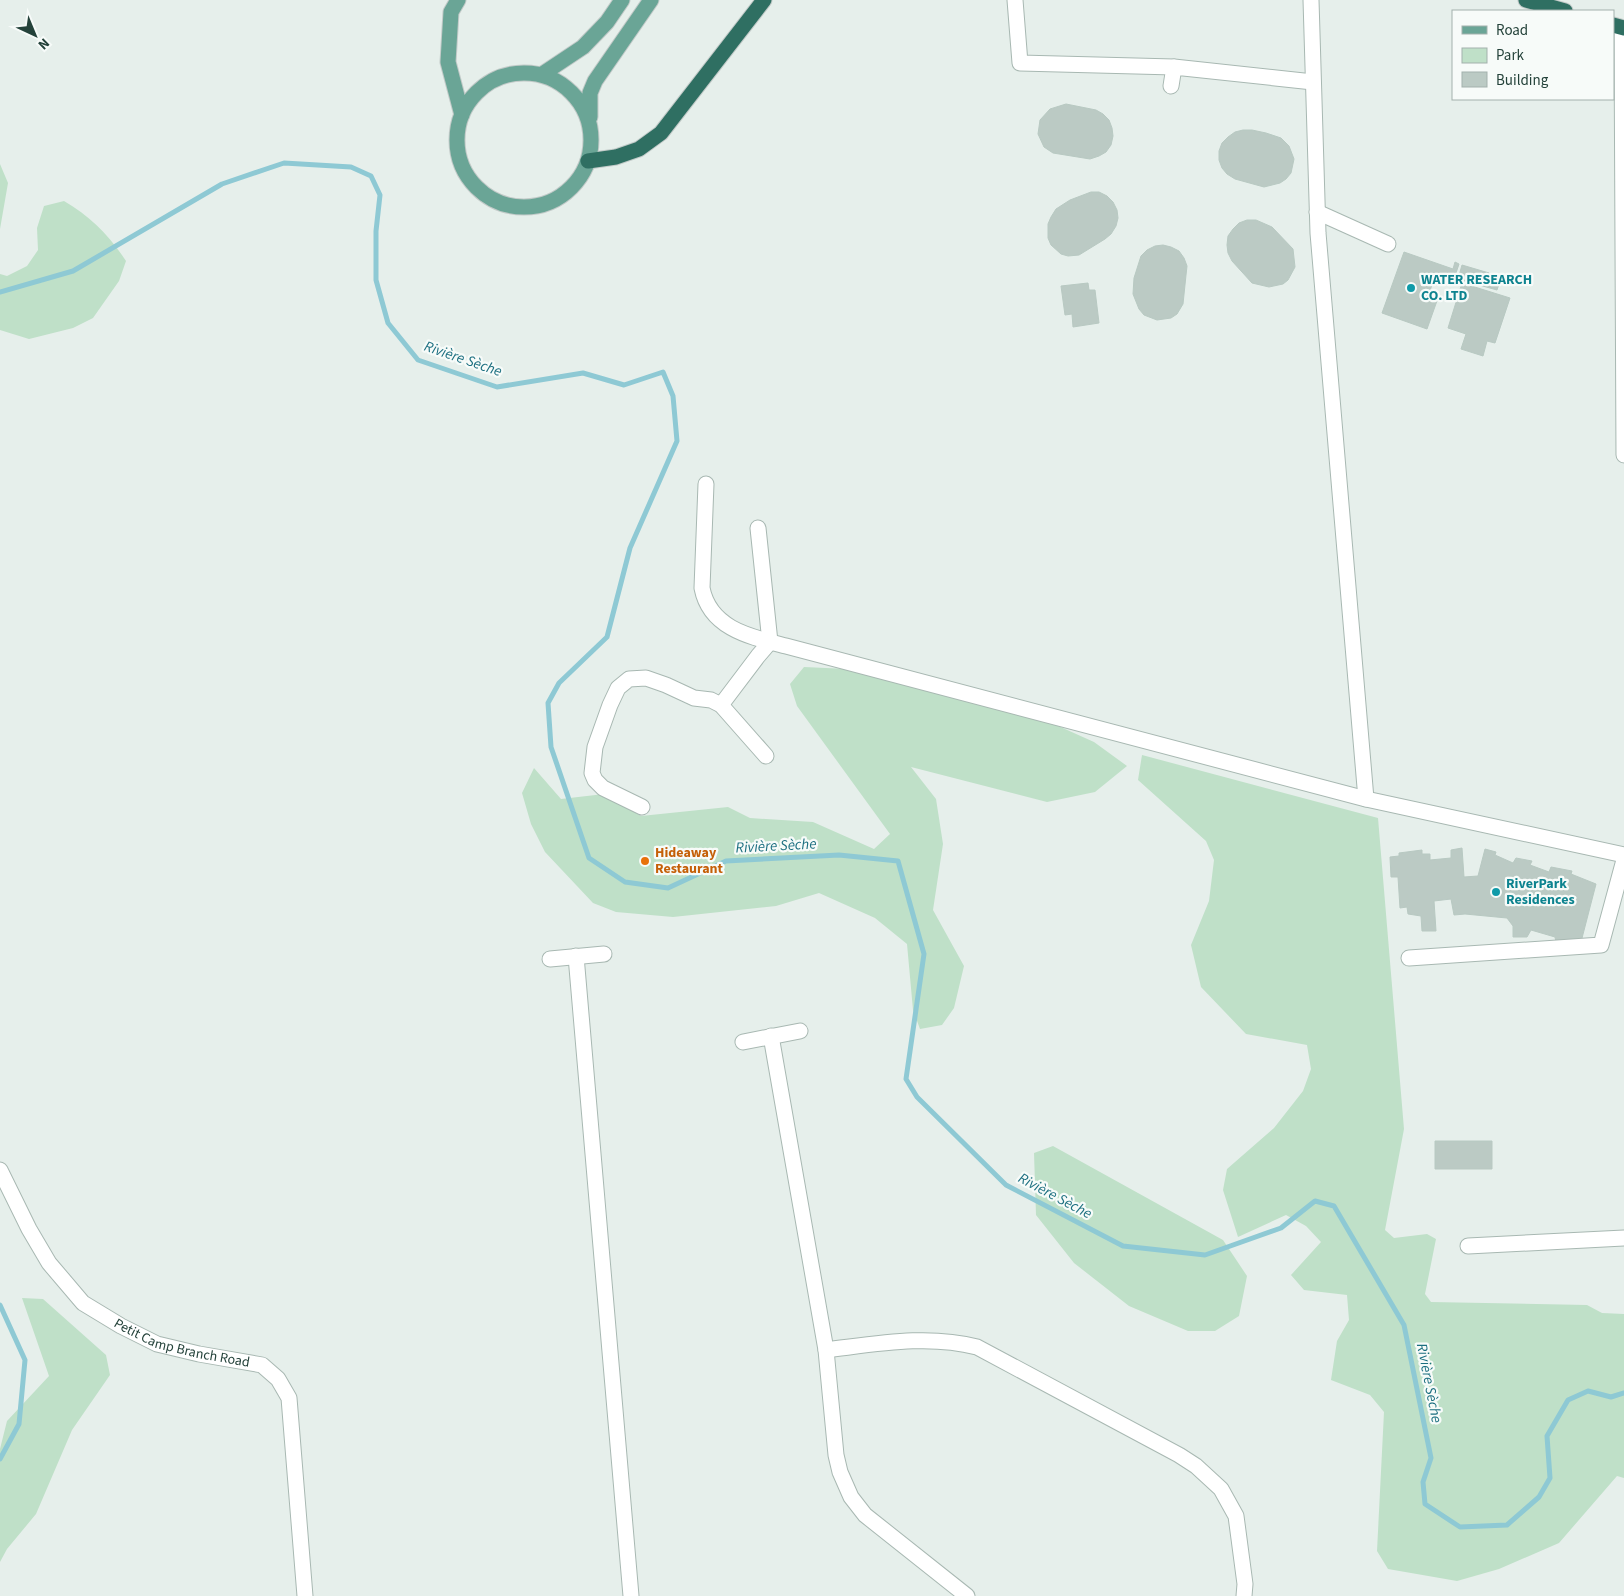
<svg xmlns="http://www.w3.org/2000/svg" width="1624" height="1596" font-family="'Source Sans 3',sans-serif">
	<rect width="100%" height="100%" fill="#e6efeb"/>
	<!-- green -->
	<path fill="#bfe0c8" d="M0 164 8 183 0 229Z
		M64 201C90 216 109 235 126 261L119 281 93 318 73 328 29 339 0 330V274L7 276 27 266 38 250 37 228 44 206Z
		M804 667 848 669 1036 716 1094 742 1127 766 1095 792 1047 802 911 767 936 799 943 844 933 910 964 966 954 1008 942 1025 920 1029 913 1010 907 944 875 918 819 893 776 906 673 917 616 912 593 903 545 852 531 824 522 793 534 768 561 799 604 794 641 816 728 807 750 818 813 822 874 849 890 834 797 706 790 684Z
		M1142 755 1378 818 1404 1129 1385 1230 1394 1238 1427 1234 1436 1239 1425 1294 1431 1302 1587 1305 1602 1313 1624 1314V1478L1617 1476 1559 1543 1499 1569 1457 1581 1388 1569 1377 1551 1384 1412 1370 1395 1331 1380 1337 1341 1349 1320 1347 1295 1304 1290 1291 1275 1321 1242 1306 1226 1286 1215 1238 1237 1223 1190 1227 1169 1274 1128 1303 1091 1311 1069 1307 1045 1246 1034 1201 987 1191 945 1209 901 1214 860 1206 841 1138 780Z
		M1053 1146 1223 1240 1247 1276 1239 1316 1215 1331H1188L1129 1306 1074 1263 1036 1215 1034 1153Z
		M22 1298 43 1299 106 1355 110 1375 72 1430 36 1514 7 1549 0 1562V1449L7 1421 49 1376Z"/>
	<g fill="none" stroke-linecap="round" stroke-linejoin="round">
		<!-- stream -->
		<path stroke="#8ec9d4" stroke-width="5" d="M0 292 73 271 222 184 284 163 351 167 371 176 380 195 376 231V280L388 323 418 360 497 387 583 373 624 385 663 372 673 396 677 441 630 548 607 637 559 683 548 703 551 747 589 858 625 882 668 888 726 861 839 855 898 861 924 954 906 1079 917 1097 1006 1185 1123 1246 1205 1255 1281 1228 1315 1201 1334 1206 1404 1325 1431 1458 1423 1482 1425 1504 1460 1527 1507 1525 1539 1497 1550 1478 1547 1436 1568 1400 1588 1391 1611 1397 1624 1393
			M0 1305 25 1360 19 1424 0 1459"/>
	</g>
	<!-- building -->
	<path fill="#bbcac4" stroke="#b8c9c2" d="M1066 104 1096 110 1103 114 1109 120 1112 128 1113 136 1111 145 1106 152 1099 156 1090 159 1053 153 1044 147 1038 134 1040 120 1050 109Z
		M1243 130H1252L1266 133 1281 138 1289 146 1294 159 1291 173 1286 179 1280 183 1264 187 1235 179 1227 174 1222 168 1219 160V151L1222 143 1228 137 1235 132Z
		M1091 192H1099L1107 196 1113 202 1117 210 1118 218 1116 226 1111 234 1105 239 1079 255 1068 256 1061 254 1051 245 1048 238V224L1051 217 1056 209 1070 200Z
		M1247 220H1256L1272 227 1293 249 1295 267 1288 280 1283 284 1269 287 1252 283 1232 261 1228 253 1227 245 1228 236 1233 229 1239 223Z
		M1163 245 1171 247 1179 251 1184 258 1187 266 1186 275 1183 304 1177 314 1171 318 1157 320 1144 315 1139 309 1133 294 1134 278 1141 256 1147 250 1155 246Z
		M1404 252 1453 269 1455 262 1459 264 1453 282 1435 275 1429 294 1438 298 1427 329 1382 313Z
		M1462 265 1489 273 1487 277 1500 281 1497 290 1458 279Z
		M1088 283 1089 290H1095L1099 323 1073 327 1072 314 1065 315 1061 286Z
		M1462 283 1510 298 1495 343 1487 341 1483 356 1461 349 1466 334 1448 328Z
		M1462 848 1464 877 1478 876 1485 849 1496 852 1495 855 1513 863 1516 858 1532 861 1530 865 1549 872 1551 867 1572 871 1571 874 1596 884 1581 942H1556L1555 937 1531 930 1527 937H1513V926L1507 918 1465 914 1454 915 1451 899 1434 901 1436 931H1422L1421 916 1408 914 1407 907 1400 908 1398 877H1391L1390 857 1399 856V853L1422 850V854H1430V860L1451 858V850Z
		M1435 1141H1492V1169H1435Z"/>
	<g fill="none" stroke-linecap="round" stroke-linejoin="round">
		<!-- minor casing -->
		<g stroke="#a8b8b2" stroke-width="17">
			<g id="minor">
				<path d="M1015 0 1020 63 1174 67"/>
				<path d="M1311 0 1318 233 1366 799"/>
				<path d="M1622 35 1624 455"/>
				<path d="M1171 86 1174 67 1313 82"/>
				<path d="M1317 212 1388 244"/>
				<path d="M706 484 702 588C710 629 751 637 786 646L1366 799 1624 855"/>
				<path d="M721 705 758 656 770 642 758 528"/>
				<path d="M642 807 603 788 595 780 592 773 595 747 610 705 618 688 629 679 646 678 666 685 694 698 711 700 721 705 766 756"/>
				<path d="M576 956 631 1596"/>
				<path d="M1409 958 1601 945 1624 860"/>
				<path d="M550 959 604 954"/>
				<path d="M771 1036 826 1350 836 1455 840 1472 851 1497 865 1515 967 1596"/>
				<path d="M743 1042 800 1031"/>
				<path id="s1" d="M0 1170 29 1229 49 1263 83 1303 121 1326 157 1344 199 1354 262 1365 278 1379 289 1398 305 1596"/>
				<path d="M1468 1246 1624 1238"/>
				<path d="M826 1350C876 1344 928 1334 977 1347L1179 1455 1196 1466 1221 1489 1236 1516 1245 1584 1244 1596"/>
			</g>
		</g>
		<!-- major casing -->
		<g stroke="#c2cac8" stroke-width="17">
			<path id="major" d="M458 0 451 12 448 62 462 115
				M457 140a67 67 0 1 1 134 0a67 67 0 1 1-134 0Z
				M541 75 583 47 607 22 622 0
				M590 117V93L595 81 651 0"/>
		</g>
		<!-- highway casing -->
		<g stroke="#c2cac8" stroke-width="17">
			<path id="highway" d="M1526 0 1565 11
				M1613 25 1624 28
				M588 161 616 157 639 149 661 133 764 0"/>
		</g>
		<!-- minor -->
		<use href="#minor" stroke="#fff" stroke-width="15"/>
		<!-- major -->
		<use href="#major" stroke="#6aa596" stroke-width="15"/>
		<!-- highway -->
		<use href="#highway" stroke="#2f6f62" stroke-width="15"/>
	</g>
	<!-- markers -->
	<g fill="#0f9aa8" stroke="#f7fbf9" stroke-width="2">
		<circle cx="1411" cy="288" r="5"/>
		<circle cx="1496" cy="892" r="5"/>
	</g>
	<circle fill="#e8710a" stroke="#f7fbf9" stroke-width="2" cx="645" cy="861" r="5"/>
	<g text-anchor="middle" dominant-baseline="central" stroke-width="4.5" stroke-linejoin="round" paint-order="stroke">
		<!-- culture labels -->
		<g font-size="14" font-weight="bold" fill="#0d838f" stroke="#f7fbf9" text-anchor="start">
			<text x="1421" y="280">WATER RESEARCH<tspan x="1421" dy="16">CO. LTD</tspan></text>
			<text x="1506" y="884">RiverPark<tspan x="1506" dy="16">Residences</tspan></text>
		</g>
		<!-- food labels -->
		<g font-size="14" font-weight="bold" fill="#c56008" stroke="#f7fbf9" text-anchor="start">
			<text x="655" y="853">Hideaway<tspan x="655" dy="16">Restaurant</tspan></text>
		</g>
		<!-- street labels -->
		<g font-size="14" fill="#24423a" stroke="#f7fbf9">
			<text stroke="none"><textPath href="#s1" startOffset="266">Petit Camp Branch Road</textPath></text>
		</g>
		<!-- water labels -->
		<g font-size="15" font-style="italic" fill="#1c6f80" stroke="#f7fbf9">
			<text transform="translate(463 359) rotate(19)">Rivière Sèche</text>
			<text transform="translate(776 846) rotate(-3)">Rivière Sèche</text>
			<text transform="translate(1055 1196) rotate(28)">Rivière Sèche</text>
			<text transform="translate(1429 1383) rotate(79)">Rivière Sèche</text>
		</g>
	</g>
	<!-- legend -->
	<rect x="1452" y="10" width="162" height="90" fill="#f7fbf9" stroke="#a3b1ad"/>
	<rect x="1462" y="26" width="25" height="8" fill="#6aa596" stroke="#a3b1ad"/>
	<text x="1496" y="35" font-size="15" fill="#24423a">Road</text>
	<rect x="1462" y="48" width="25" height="15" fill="#bfe0c8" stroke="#a3b1ad"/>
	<text x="1496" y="60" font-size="15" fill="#24423a">Park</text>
	<rect x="1462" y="72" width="25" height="15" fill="#bbcac4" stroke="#a3b1ad"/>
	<text x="1496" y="85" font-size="15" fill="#24423a">Building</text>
	<!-- north arrow -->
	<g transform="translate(35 35) rotate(136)" stroke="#f7fbf9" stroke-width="4" paint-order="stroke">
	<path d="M0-4L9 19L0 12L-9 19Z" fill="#24423a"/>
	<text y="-8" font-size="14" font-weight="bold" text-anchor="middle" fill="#24423a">N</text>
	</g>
</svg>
